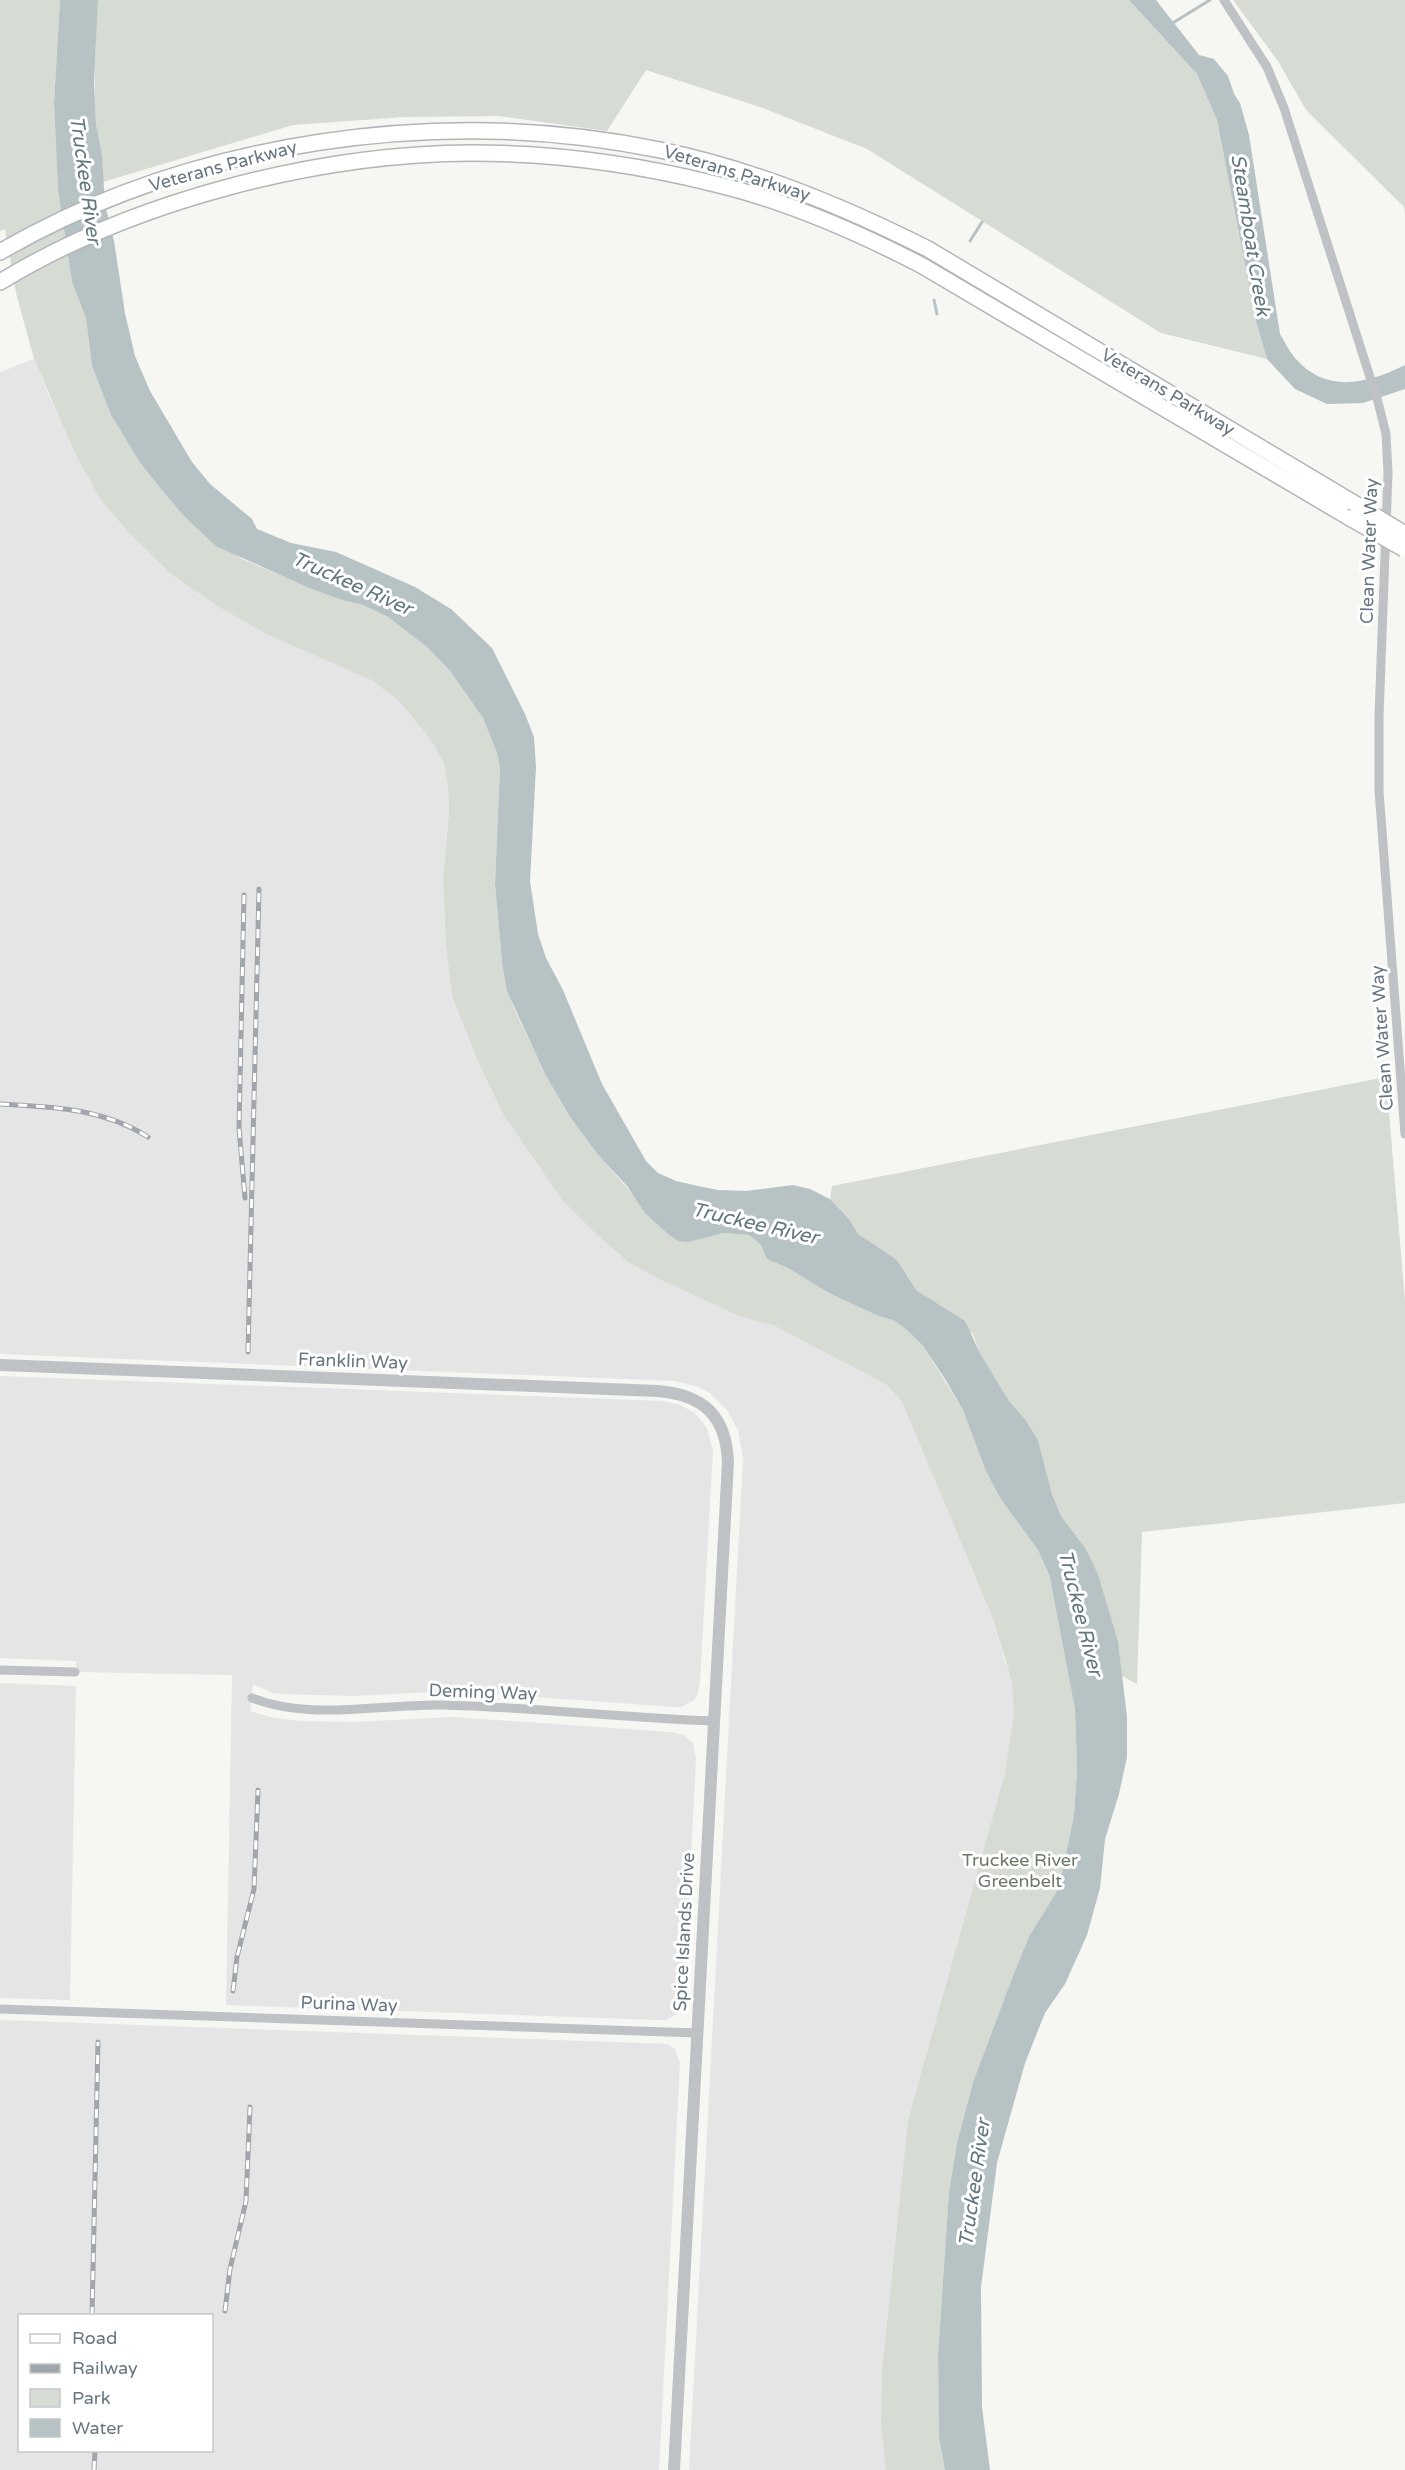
<svg xmlns="http://www.w3.org/2000/svg" width="1405" height="2470" font-family="'Varela Round',sans-serif">
	<rect width="100%" height="100%" fill="#f6f6f3"/>
	<!-- built -->
	<path fill="#e4e5e4" fill-rule="evenodd" d="M34 359 50 398 101 499 130 534 171 574 219 607 266 634 371 680 400 702 431 740 444 763 448 788 449 813 443 879 446 947 452 996 480 1066 503 1114 562 1200 596 1234 628 1262 659 1279 741 1317 773 1325 887 1385 902 1402 991 1614 1012 1684 1014 1713 1010 1746 1005 1773 908 2120 882 2370 881 2425 886 2470H689L743 1459 738 1430 727 1410 711 1394 699 1387 675 1381 0 1354V372Z
		M0 1376 662 1401 680 1405 695 1413 707 1428 713 1451 700 1681 697 1696 693 1701 681 1707H674L454 1691 353 1696 282 1694 272 1693 253 1684 250 1711 270 1717 299 1721 354 1722 453 1717 671 1732 684 1735 693 1743 696 1759 684 1995 678 2013 666 2020H660L226 2005 232 1675 77 1672 76 1661 0 1658Z
		M0 1683 76 1686 70 2000 0 1998Z
		M0 2020 668 2044 675 2049 680 2063 659 2470H0ZM20 2316H212V2450H20Z"/>
	<!-- green -->
	<path fill="#d6dbd3" d="M0 0H60L54 103 58 190 72 282 86 318 92 366 111 415 139 461 182 514 242 559 342 600 363 605 388 617 427 647 450 671 483 718 497 753 500 767 495 884 502 962 513 1006 545 1074 570 1117 599 1156 668 1234 678 1241 723 1233 749 1235 761 1245 766 1258 771 1261 788 1268 827 1292 876 1315 895 1321 908 1331 923 1346 963 1410 985 1469 1000 1498 1038 1550 1050 1577 1057 1602 1075 1709 1077 1771 1074 1815 1059 1888 1007 1993 973 2082 957 2143 949 2192 938 2355 939 2438 945 2470H886L881 2425 882 2370 908 2120 1005 1773 1014 1713 1012 1684 1005 1658 991 1614 902 1402 887 1385 773 1325 741 1317 659 1279 628 1262 596 1234 562 1200 503 1114 480 1066 452 996 446 947 443 879 449 813 448 788 444 763 431 740 400 702 371 680 266 634 219 607 171 574 130 534 101 500 75 453 34 359 16 293 5 229 0 231Z
		M98 0H1129L1197 74 1217 120 1256 321 1267 359 1161 333 867 149 760 107 646 70 607 131 499 116 405 117 293 125 103 182C102 162 97 142 96 122 93 81 96 41 98 0Z
		M1233 0H1405V213L1404 207 1306 110 1278 61Z
		M1386 1077 1405 1301V1503L1142 1532 1137 1684 1122 1676 1118 1641 1098 1574 1086 1549 1061 1516 1052 1494 1038 1440 1025 1419 1009 1401 980 1353 973 1334 917 1291 897 1260 857 1234 849 1219 830 1199 832 1186Z"/>
	<!-- water -->
	<path fill="#b7c2c5" d="M60 0H98L94 83 96 124 102 156 105 205 114 241 125 313 135 356 150 391 192 462 210 484 252 519 257 529 291 543 336 552 415 587 451 609 492 648 525 714 534 737 536 767 530 881 538 934 546 958 563 990 602 1084 646 1161 658 1173 676 1181 698 1186 718 1190 746 1191 793 1185 810 1189 830 1199 849 1219 858 1234 897 1260 917 1291 965 1321 980 1353 1009 1401 1025 1419 1038 1440 1052 1494 1061 1516 1086 1549 1098 1574 1118 1641 1127 1717V1757L1119 1794 1105 1839 1100 1888 1087 1935 1065 1984 1045 2013 1025 2063 997 2163 981 2287 982 2407 990 2470H945L939 2438 938 2355 949 2192 957 2143 973 2082 1015 1971 1029 1937 1059 1888 1074 1815 1077 1771 1075 1709 1050 1577 1038 1550 1000 1498 985 1469 963 1410 945 1379 923 1346 908 1331 895 1321 876 1315 827 1292 788 1268 771 1261 766 1258 761 1245 749 1235 723 1233 688 1242 678 1241 668 1234 645 1213 627 1186 599 1156 570 1117 545 1074 507 991 502 962 495 884 500 767 497 753 483 718 450 671 427 647 388 617 363 605 342 600 307 587 216 546 182 514 153 479 139 461 111 415 92 366 86 318 72 282 58 190 54 103Z
		M1129 0H1156L1199 55 1214 59 1228 76 1234 94 1240 103 1249 135 1280 334C1285 342 1289 351 1295 358 1326 394 1367 384 1405 365V389L1363 403 1327 404 1295 389 1267 359 1256 321 1217 120 1197 74Z"/>
	<g fill="none" stroke-linecap="round" stroke-linejoin="round">
		<!-- stream -->
		<path stroke="#b7c2c5" stroke-width="3" d="M1171 24 1210 0
			M970 241 982 222
			M934 300 937 314"/>
		<!-- primary casing -->
		<g stroke="#b2b6b9" stroke-width="18">
			<path id="primary" d="M0 252C193 140 441 105 660 150 754 169 843 206 928 249L1352 502
				M0 282C133 201 315 154 471 153 552 153 636 164 715 184 787 201 855 231 921 265L1350 518"/>
		</g>
		<!-- minor -->
		<path stroke="#bec2c5" stroke-width="9" d="M1224 0 1267 67 1284 108 1378 402 1386 434 1388 473 1379 716V791L1405 1134
			M0 1670 75 1672
			M252 1698C311 1721 379 1704 441 1705 532 1707 623 1718 713 1721
			M0 2009 697 2033"/>
		<!-- tertiary -->
		<path stroke="#bec2c5" stroke-width="12" d="M0 1365 658 1391C703 1395 726 1415 728 1462L674 2470"/>
		<!-- primary -->
		<use href="#primary" stroke="#fff" stroke-width="15"/>
		<!-- rail casing -->
		<g stroke="#a0a6ab" stroke-width="5">
			<path id="rail" d="M244 895 239 1128 245 1198
				M0 1104C53 1107 102 1108 148 1137
				M248 1352 259 889
				M233 1991 237 1957 254 1889 258 1790
				M225 2311 230 2269 246 2201 250 2107
				M92 2316 98 2042
				M94 2470 95 2450"/>
		</g>
		<!-- rail -->
		<use href="#rail" stroke="#fff" stroke-width="3" stroke-dasharray="9" stroke-linecap="butt"/>
		<!-- primary-bridge casing -->
		<g stroke="#b2b6b9" stroke-width="18" stroke-linecap="butt">
			<path id="primary-bridge" d="M1352 502 1405 534
				M1350 518 1404 549"/>
		</g>
		<!-- primary-bridge -->
		<use href="#primary-bridge" stroke="#fff" stroke-width="15"/>
	</g>
	<g text-anchor="middle" dominant-baseline="central" stroke-width="6" stroke-linejoin="round" paint-order="stroke">
		<!-- street labels -->
		<g font-size="18" fill="#687682" stroke="#fff">
			<text transform="translate(223 166) rotate(-15)">Veterans Parkway</text>
			<text transform="translate(737 173) rotate(17)">Veterans Parkway</text>
			<text transform="translate(1168 392) rotate(31)">Veterans Parkway</text>
			<text transform="translate(1369 551) rotate(-88)">Clean Water Way</text>
			<text transform="translate(1382 1038) rotate(-94)">Clean Water Way</text>
			<text transform="translate(353 1361) rotate(2)">Franklin Way</text>
			<text transform="translate(483 1692) rotate(2)">Deming Way</text>
			<text transform="translate(684 1932) rotate(-87)">Spice Islands Drive</text>
			<text transform="translate(349 2004) rotate(2)">Purina Way</text>
		</g>
		<!-- park labels -->
		<g font-size="18" fill="#6a7966" stroke="#fff">
			<text x="1020" y="1860">Truckee River<tspan x="1020" dy="21">Greenbelt</tspan></text>
		</g>
		<!-- water labels -->
		<g font-size="20" font-style="italic" fill="#63777e" stroke="#fff">
			<text transform="translate(85 180) rotate(82)">Truckee River</text>
			<text transform="translate(1250 235) rotate(81)">Steamboat Creek</text>
			<text transform="translate(352 584) rotate(24)">Truckee River</text>
			<text transform="translate(755 1224) rotate(13)">Truckee River</text>
			<text transform="translate(1080 1613) rotate(76)">Truckee River</text>
			<text transform="translate(975 2183) rotate(-82)">Truckee River</text>
		</g>
	</g>
	<!-- legend -->
	<rect x="18" y="2314" width="195" height="138" fill="#ffffff" stroke="#c3c8cd" stroke-width="1.5"/>
	<rect x="30" y="2334" width="30" height="9" fill="#ffffff" stroke="#c3c8cd" stroke-width="1.5"/>
	<text x="72" y="2344" font-size="18" fill="#687682">Road</text>
	<rect x="30" y="2364" width="30" height="9" fill="#a0a6ab" stroke="#c3c8cd" stroke-width="1.5"/>
	<text x="72" y="2374" font-size="18" fill="#687682">Railway</text>
	<rect x="30" y="2389" width="30" height="18" fill="#d6dbd3" stroke="#c3c8cd" stroke-width="1.5"/>
	<text x="72" y="2404" font-size="18" fill="#687682">Park</text>
	<rect x="30" y="2419" width="30" height="18" fill="#b7c2c5" stroke="#c3c8cd" stroke-width="1.5"/>
	<text x="72" y="2434" font-size="18" fill="#687682">Water</text>
</svg>
